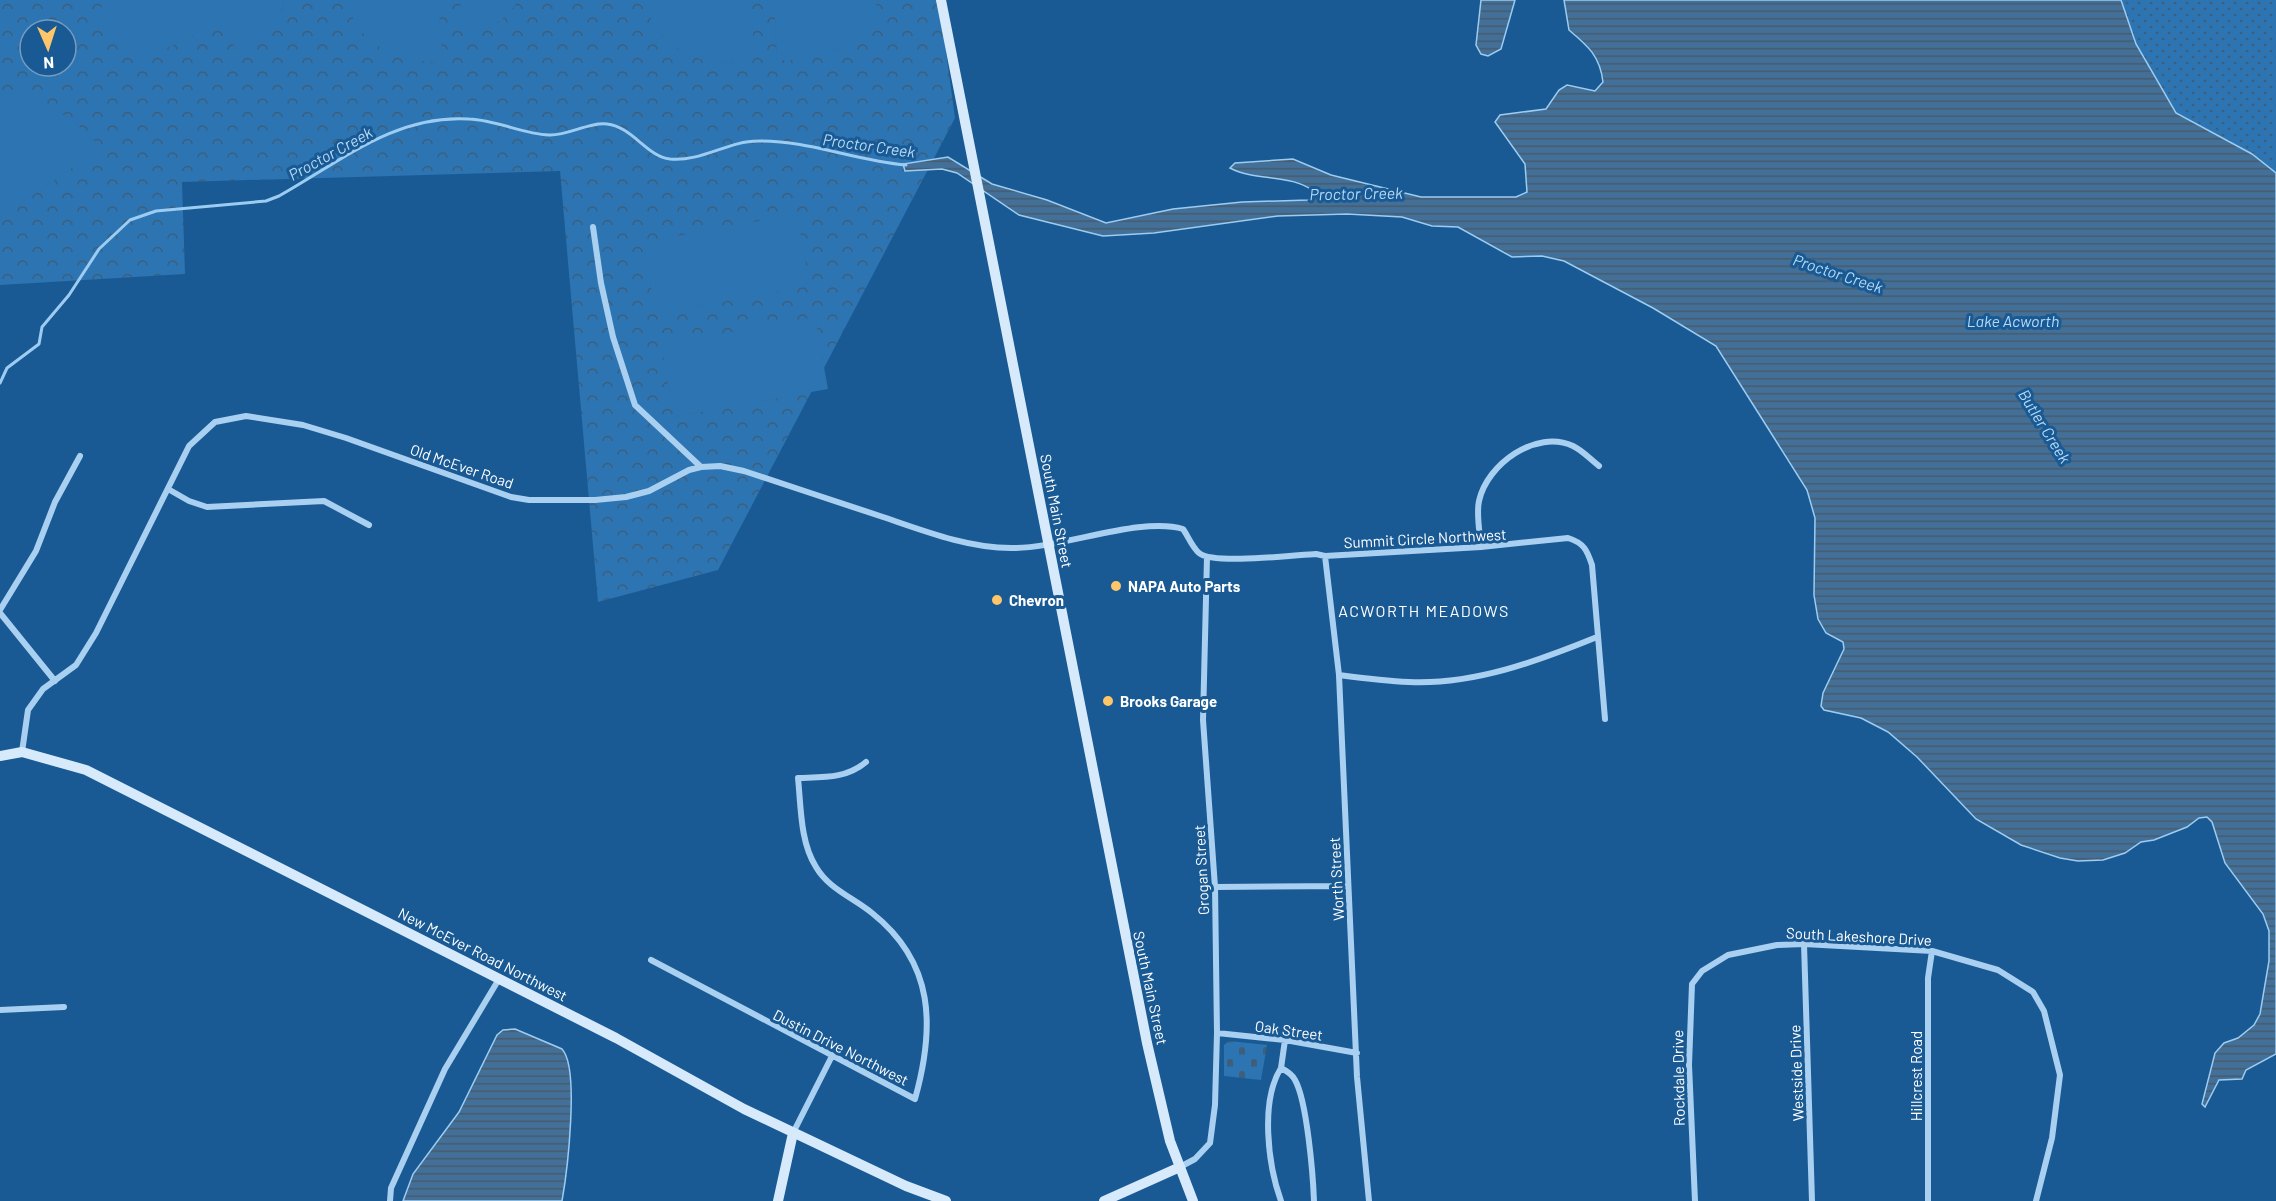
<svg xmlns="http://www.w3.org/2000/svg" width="2276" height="1201" font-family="Barlow,sans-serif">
	<defs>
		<pattern id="grass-dots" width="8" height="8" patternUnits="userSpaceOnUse" patternTransform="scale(1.5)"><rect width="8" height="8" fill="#2c74b2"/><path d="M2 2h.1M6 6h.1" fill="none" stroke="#3e5e7a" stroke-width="1.8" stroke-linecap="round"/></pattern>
		<pattern id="cemetery-stones" width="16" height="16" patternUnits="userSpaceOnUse" patternTransform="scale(1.5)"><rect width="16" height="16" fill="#2c74b2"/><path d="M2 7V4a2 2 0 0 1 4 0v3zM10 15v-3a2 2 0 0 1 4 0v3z" fill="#3e5e7a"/></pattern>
		<pattern id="park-crowns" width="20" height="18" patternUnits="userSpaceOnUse" patternTransform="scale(1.5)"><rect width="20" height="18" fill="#2c74b2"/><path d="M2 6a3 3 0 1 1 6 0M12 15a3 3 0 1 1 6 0" fill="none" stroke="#3e5e7a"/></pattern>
		<pattern id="water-rules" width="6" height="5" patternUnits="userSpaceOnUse" patternTransform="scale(1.5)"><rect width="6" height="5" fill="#427099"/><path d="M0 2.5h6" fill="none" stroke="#485a6b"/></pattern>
	</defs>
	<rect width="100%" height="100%" fill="#195a94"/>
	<!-- grass -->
	<path fill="url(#grass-dots)" d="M2121 0H2276V173L2252 154 2176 113 2136 44Z"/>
	<!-- cemetery -->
	<path fill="url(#cemetery-stones)" d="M1229 1041 1267 1045 1261 1080 1224 1076V1045Z"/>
	<!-- park -->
	<path fill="url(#park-crowns)" fill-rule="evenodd" d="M0 0H939L955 118 718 570 598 602 560 171 182 182 185 274 0 285ZM30 30H66V66H30Z"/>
	<!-- pitch -->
	<path fill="#2c74b2" d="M107 0H194L212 19C193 40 151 61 123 48 110 43 101 28 93 18Z
		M204 0H284C280 23 260 47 237 50Z
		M346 0H438L443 62C401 64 357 45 346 0Z
		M460 0H519C504 23 488 30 462 34Z
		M643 0H752L754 60C703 70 660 52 643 0Z
		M774 0H878C867 46 820 62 777 60Z
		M0 91C41 98 73 116 101 148L0 218Z
		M797 214 810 286 656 314 643 242Z
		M815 317 828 389 674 417 661 345Z"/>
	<!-- water -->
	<path fill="url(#water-rules)" stroke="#9cccf2" stroke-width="1.5" d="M1481 0H1515L1501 49 1488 56 1481 54 1476 45Z
		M1564 0H2121L2136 44 2176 113 2252 154 2276 173V1054L2246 1070 2242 1079 2219 1080 2205 1107 2202 1104 2215 1053 2224 1043 2238 1038 2254 1025 2260 1014 2269 961V931L2263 914 2225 863 2212 822 2207 817 2199 818 2187 827 2154 840 2141 842 2125 853 2103 860 2078 861 2060 858 2021 845 1976 819 1917 757 1888 732 1861 718 1824 710 1821 706 1823 693 1844 649 1843 642 1826 633 1818 619 1814 595 1815 518 1807 490 1716 346 1653 308 1564 261 1542 256 1512 257 1458 227 1432 226 1402 217 1347 214 1278 216 1154 233 1103 236 1019 215 957 173 942 169 905 171 903 164 948 157 992 184 1047 200 1106 223 1173 209 1242 202 1308 200 1315 192C1291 173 1256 182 1230 168L1235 163 1293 159 1331 175 1421 197H1516L1527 192 1525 164 1495 122 1500 115 1546 109 1559 90 1567 85 1595 91 1603 82C1600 56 1588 46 1569 30Z
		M515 1029 562 1049C580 1068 567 1173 562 1201H403L413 1174 459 1112 497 1035 503 1030Z"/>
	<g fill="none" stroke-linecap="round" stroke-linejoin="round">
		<!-- stream -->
		<path stroke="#9cccf2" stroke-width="3" d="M0 383 7 368 39 344 42 327 69 295 99 249 130 220 156 211 266 201 279 196C340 162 395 114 469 119 497 120 522 134 549 135 568 136 588 122 607 124 633 127 646 156 670 159 701 162 728 141 758 141 808 140 856 161 906 165"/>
		<!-- street -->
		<path stroke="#a9d0f0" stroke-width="6" d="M593 227 601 283 613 337 635 405 701 467
			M168 489 189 501 207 507 324 501 369 525
			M1481 547C1480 533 1476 515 1479 501 1487 464 1536 429 1573 446 1582 450 1591 460 1599 466
			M1325 556 1339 675 1357 1077 1369 1201
			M0 610 36 551 55 502 80 456
			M0 613 55 681
			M1339 675C1362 678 1386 681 1409 682 1474 685 1538 661 1597 637
			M22 752 28 710 43 689 76 665 96 633 189 446 215 422 246 416 303 425 346 438 511 497 529 500H595L626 497 649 491 689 470 701 467 720 466 744 471C790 486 837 502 883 517 924 531 968 548 1011 548 1061 549 1140 516 1183 529 1188 536 1192 547 1199 553 1213 565 1295 555 1316 554L1325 556 1481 547 1568 538C1584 543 1587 550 1592 565L1605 719
			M1215 887 1348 886
			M1804 944 1812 1201
			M651 960 915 1099C935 1027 935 963 872 913 852 897 829 889 816 867 800 842 801 806 798 778 823 777 846 779 866 762
			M0 1010 64 1007
			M1217 1033 1285 1040 1357 1053
			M1281 1068 1285 1040
			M793 1133 832 1056
			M1180 1167 1195 1159 1210 1143 1215 1105 1217 1033 1215 887 1203 720 1207 557
			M390 1201 391 1188 445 1069 499 979
			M1281 1201C1268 1165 1260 1101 1281 1068 1287 1071 1292 1074 1295 1080 1307 1101 1313 1175 1314 1201
			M1695 1201 1689 1065 1692 984 1702 971 1728 955 1777 945 1804 944 1932 951 1998 970 2033 992 2044 1011 2060 1075 2052 1138 2036 1201
			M1928 1201V978L1932 951"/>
		<!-- secondary -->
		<path stroke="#d7eafb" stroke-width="10" d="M941 0 1147 1043 1170 1141 1193 1201
			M0 756 22 752 86 770 616 1038 744 1109 906 1186 946 1201
			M778 1201 793 1133
			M1104 1201 1180 1167"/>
	</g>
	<!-- markers -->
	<g fill="#ffc569" stroke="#195a94" stroke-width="2">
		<circle cx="1116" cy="586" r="6"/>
		<circle cx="997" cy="600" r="6"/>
		<circle cx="1108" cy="701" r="6"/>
	</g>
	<g text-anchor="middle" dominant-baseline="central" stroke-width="6" stroke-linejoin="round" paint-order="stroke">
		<!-- street labels -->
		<g font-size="15" fill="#fff" stroke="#195a94">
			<text transform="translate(462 466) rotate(19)">Old McEver Road</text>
			<text transform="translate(1057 511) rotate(79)">South Main Street</text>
			<text transform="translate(1425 538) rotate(-3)">Summit Circle Northwest</text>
			<text transform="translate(1201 870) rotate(-93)">Grogan Street</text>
			<text transform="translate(1336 879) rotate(-93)">Worth Street</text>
			<text transform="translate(1859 936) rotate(3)">South Lakeshore Drive</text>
			<text transform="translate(483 954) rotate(27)">New McEver Road Northwest</text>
			<text transform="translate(1151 988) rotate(78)">South Main Street</text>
			<text transform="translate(1289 1030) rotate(8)">Oak Street</text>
			<text transform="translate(841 1047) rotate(27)">Dustin Drive Northwest</text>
			<text transform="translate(1796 1073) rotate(-92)">Westside Drive</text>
			<text transform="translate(1916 1076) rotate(-90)">Hillcrest Road</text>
			<text transform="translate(1678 1078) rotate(-91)">Rockdale Drive</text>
		</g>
		<!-- poi labels -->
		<g font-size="15" font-weight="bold" fill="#fff" stroke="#195a94" text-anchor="start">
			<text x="1128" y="586">NAPA Auto Parts</text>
			<text x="1009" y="600">Chevron</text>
			<text x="1120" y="701">Brooks Garage</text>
		</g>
		<!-- water labels -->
		<g font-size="16" font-style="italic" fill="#b6daf7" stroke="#195a94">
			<text transform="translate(869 145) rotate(8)">Proctor Creek</text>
			<text transform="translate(330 153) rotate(-29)">Proctor Creek</text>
			<text transform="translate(1356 193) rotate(-1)">Proctor Creek</text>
			<text transform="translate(1838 273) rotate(18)">Proctor Creek</text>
			<text x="2013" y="320">Lake Acworth</text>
			<text transform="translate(2045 426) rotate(58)">Butler Creek</text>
		</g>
		<!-- neighbourhood labels -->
		<g font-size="16" letter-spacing="1.5" fill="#fff" stroke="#195a94">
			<text x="1424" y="610">ACWORTH MEADOWS</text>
		</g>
	</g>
	<!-- north arrow -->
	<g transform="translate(48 48) rotate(177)"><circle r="28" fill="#195a94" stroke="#759cbf" stroke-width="1.5"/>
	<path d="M0-4.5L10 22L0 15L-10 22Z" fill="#ffc569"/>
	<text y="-9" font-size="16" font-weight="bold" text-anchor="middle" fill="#ffffff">N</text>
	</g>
</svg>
